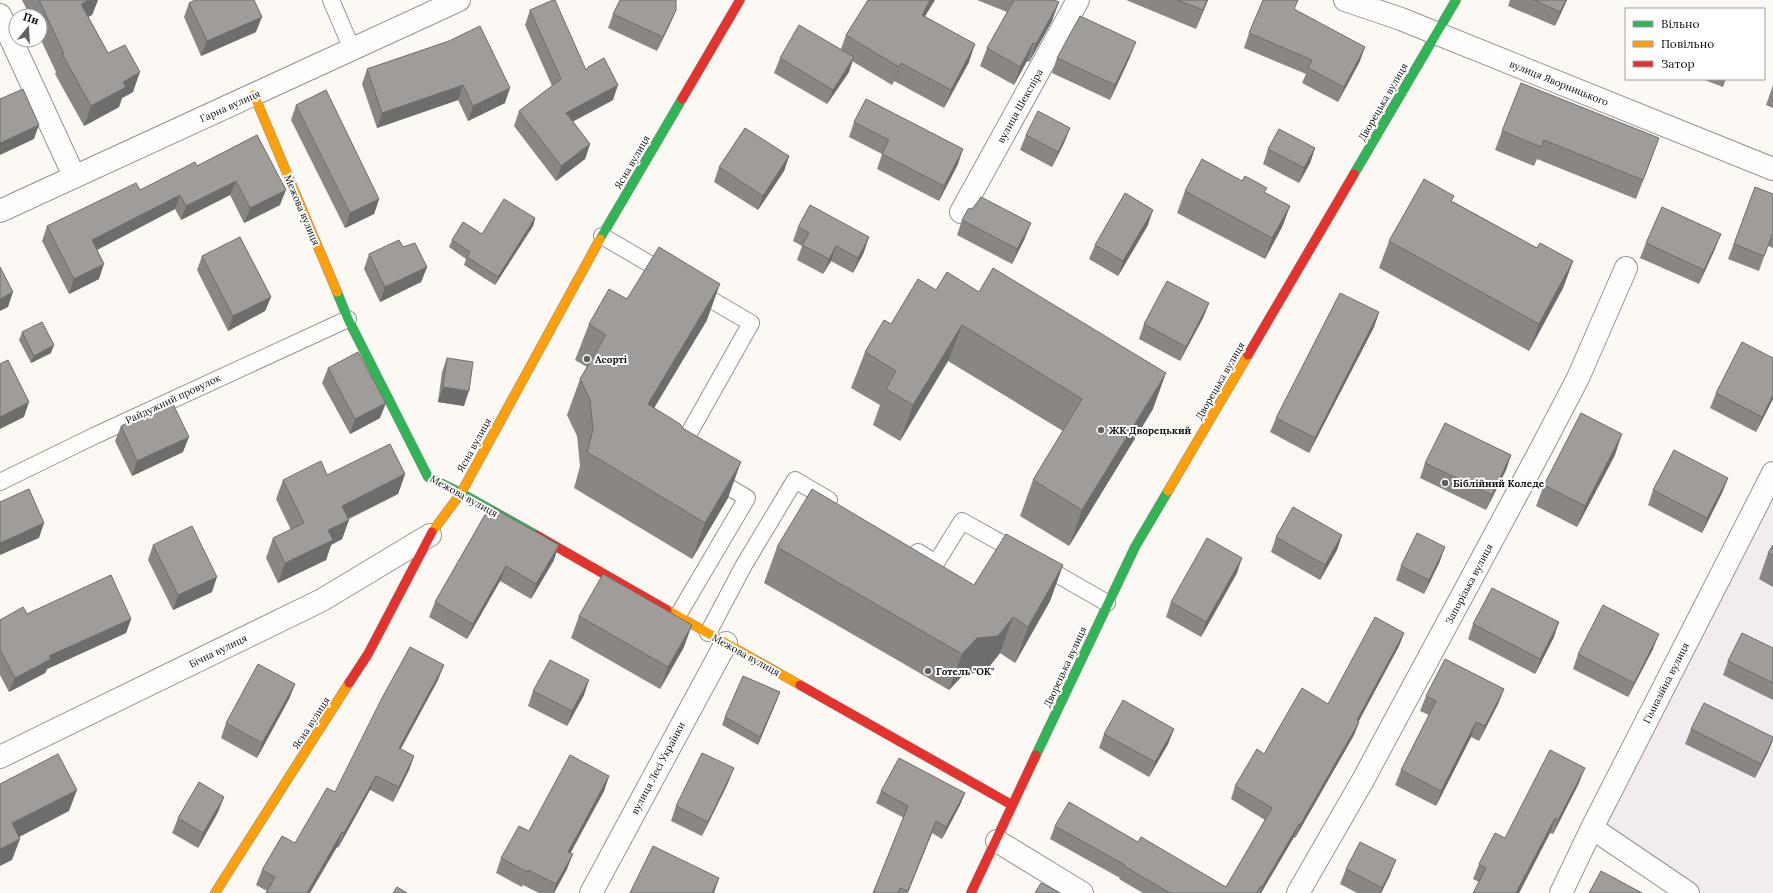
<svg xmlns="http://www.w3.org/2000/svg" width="1773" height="893" font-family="Lora,serif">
	<rect width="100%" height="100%" fill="#fcf8f4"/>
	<!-- industrial -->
	<path fill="#f2ecf1" d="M1773 493V893H1703L1604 825Z"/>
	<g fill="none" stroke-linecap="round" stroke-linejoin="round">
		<!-- lane casing -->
		<g stroke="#969492" stroke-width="18">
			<path id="lane" d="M331 0 352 49
				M602 236 667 274
				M679 451 751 323 696 291
				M0 482 94 436 348 319
				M918 552 936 563 962 521 1019 553
				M1041 565 1107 603
				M677 617 747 498 712 477
				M708 633 744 565 795 480 829 500"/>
		</g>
		<!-- street casing -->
		<g stroke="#969492" stroke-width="24">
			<path id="street" d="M1345 0 1401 19 1773 169
				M0 15 74 176
				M0 211 459 0
				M961 212 1078 0
				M0 757 322 600 430 535
				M1592 828 1688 893
				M997 841 1082 893
				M591 893 726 643
				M1298 893 1363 780 1541 449 1578 378 1626 268
				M1561 893 1592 828 1773 473"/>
		</g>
		<!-- fast casing -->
		<g stroke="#8c8b89" stroke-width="10">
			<path id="fast" d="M1354 174 1456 0
				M600 239 682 99
				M337 292 348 319 428 477 461 493 536 535
				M1036 755 1135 547 1168 491"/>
		</g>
		<!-- slow casing -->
		<g stroke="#8c8b89" stroke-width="10">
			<path id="slow" d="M254 95 337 292
				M1168 491 1248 355
				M432 532 461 493 600 239
				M667 610 800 685
				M215 893 349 683"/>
		</g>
		<!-- jam casing -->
		<g stroke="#8c8b89" stroke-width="10">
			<path id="jam" d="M682 99 740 0
				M1248 355 1354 174
				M536 535 667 610
				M349 683 368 654 432 532
				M800 685 1012 805
				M971 893 1036 755"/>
		</g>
		<!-- lane -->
		<use href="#lane" stroke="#fffefd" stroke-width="16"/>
		<!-- street -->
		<use href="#street" stroke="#fffefd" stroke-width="22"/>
		<!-- fast -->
		<use href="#fast" stroke="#30b455" stroke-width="9"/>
		<!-- slow -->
		<use href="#slow" stroke="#ff9f0a" stroke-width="9"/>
		<!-- jam -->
		<use href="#jam" stroke="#e5322d" stroke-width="9"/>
	</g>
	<!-- wall -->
	<path fill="#898684" d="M22 0H98L92 15 88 17 108 53 133 92 122 98 119 107 84 126 55 74 56 72 40 38V16H30Z
		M977 0H1054L1052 21 1029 62 1027 61 1014 85 980 66 987 48 1007 12Z
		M1126 0H1208L1196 29Z
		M1510 0H1567L1555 26 1508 6Z
		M189 3 256 32 201 56 184 17Z
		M1295 9 1360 61 1338 102 1302 83 1306 74 1244 48 1249 33Z
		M530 10 586 70 613 100 573 121 590 144 585 159 556 181 514 126 519 111 552 86 525 25Z
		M676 10 670 24 657 51 608 28 613 14Z
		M925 16 969 62 944 108 894 81 892 85 852 61 849 72 827 104 774 73 780 58 841 49 846 35Z
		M449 41 505 103 468 121 458 100 377 128 362 84 367 69Z
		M1130 57 1110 100 1052 73 1057 58Z
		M1702 79H1726L1723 87Z
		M1773 85V108L1766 105Z
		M296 105 379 199 374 214 345 228 291 120Z
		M854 122 958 164 939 201 877 169 882 154 849 137Z
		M1070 128 1064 143 1052 167 1020 150 1026 135Z
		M1502 131 1652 157 1636 199 1537 159 1534 166 1495 150Z
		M257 135 280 205 244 223 230 195 181 220 175 209 97 250 99 279 69 294 42 241 47 226 140 190 197 166Z
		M1315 148 1310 163 1299 183 1263 164 1268 149Z
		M789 156 784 171 758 210 714 182 719 167Z
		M1755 187 1773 194V248L1768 246 1759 271 1728 259Z
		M1185 191 1265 193 1290 206 1282 227 1265 259 1177 213Z
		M1452 201 1537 248 1573 261 1563 288 1529 351 1379 268 1389 241Z
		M973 208 1025 238 1012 264 957 235 962 220Z
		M535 218 533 226 495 285 464 265 466 259 449 247 452 240 482 234Z
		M1148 225 1118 276 1089 259 1095 245Z
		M798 227 864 252 853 273 831 261 823 274 797 260 802 246 793 241Z
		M1646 243 1715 249 1699 284 1640 258Z
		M403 247 427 267 421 282 380 302 364 269 369 254Z
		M202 256 271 297 265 311 228 331 197 270Z
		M936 290 1153 409 1069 546 1020 516 1033 480 1063 431 948 361 900 441 873 425 880 405 851 388 865 352 891 324Z
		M627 299 707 320 654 407 728 498 692 559 574 488 580 466 577 436 567 415 580 379 587 367 575 360 589 324Z
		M1209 303 1203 318 1180 361 1139 339 1144 324Z
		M1379 312 1374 327 1309 453 1270 432 1276 418Z
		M22 332 51 353 31 363 19 340Z
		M447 358 464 406 438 402 442 372Z
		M328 368 380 418 350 434 322 383Z
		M1716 393 1773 399 1756 432 1710 408Z
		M121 426 183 452 132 476 115 441Z
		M1511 455 1506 470 1486 510 1420 478 1425 463Z
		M1615 455 1577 527 1536 506 1544 485Z
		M405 474 398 494 349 519 342 539 331 545 326 560 278 583 266 558 273 538 291 530 276 499 283 480 327 475Z
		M1728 478 1722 493 1702 533 1648 505 1653 490Z
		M490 506 554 560 531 599 500 581 467 639 429 617 435 602Z
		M1342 535 1337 550 1320 580 1271 552 1276 537Z
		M153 545 212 592 173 610 148 560Z
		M1773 545V587L1759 579 1768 553Z
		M777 547 974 585 1063 565 1050 601 1015 663 1000 653 985 672 964 674 949 690 764 583Z
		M1440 561 1424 594 1396 580 1401 566Z
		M1237 573 1201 637 1166 617 1171 602Z
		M27 614 131 619 126 633 47 669 45 673 9 692 0 675V620Z
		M579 616 684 647 660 689 571 638Z
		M1473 624 1554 637 1535 674 1468 639Z
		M1404 633 1399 646 1358 721 1359 722 1354 735 1295 838 1294 837 1261 893H1143L1119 879 1120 878 1050 839 1055 826 1138 842 1226 887 1265 820 1231 799 1235 786 1328 704Z
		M1773 648V700L1723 675 1728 661Z
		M1653 649 1628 697 1573 669 1578 654Z
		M438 680 401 749 414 756 409 770 393 802 370 790 338 848 337 847 267 891 256 885 262 870 295 843 335 792Z
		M295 684 289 699 257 758 221 738 226 723Z
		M1504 689 1498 704 1479 741 1471 737 1436 806 1395 785 1401 770 1429 715 1420 711 1426 696Z
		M533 691 584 695 567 726 528 706Z
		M777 700 758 745 722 725 725 717Z
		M1174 729 1168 744 1149 777 1099 748 1104 734Z
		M1691 729 1773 740 1768 752 1755 778 1685 744Z
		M609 776 604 791 570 853 567 869 554 893H539L523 885 522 887 496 873 501 858 529 831Z
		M728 783 702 836 671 821 676 806Z
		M1579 783 1553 834 1550 833 1519 893H1473L1479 882 1473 879 1479 864 1505 838Z
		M881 791 965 793 960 805 942 839 932 833 908 893H873L904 818 876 803Z
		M224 797 218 812 198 848 172 833 178 818Z
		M1346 869 1390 875 1381 893H1357L1340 884Z"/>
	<!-- shaded-wall -->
	<path fill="#6f6d6b" d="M89 0H98L92 15 74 24 81 4Z
		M930 0H935L915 33 922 15Z
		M1207 0H1208L1196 29 1203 10Z
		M1566 0H1567L1555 26 1560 12Z
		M1059 2 1052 21 1029 62 1036 44Z
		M676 10 670 24 657 51 663 37Z
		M262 17 256 32 201 56 207 41Z
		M1136 42 1130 57 1110 100 1115 85Z
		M1033 43 1027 61 1014 85 1020 67Z
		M975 44 969 62 944 108 951 90Z
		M1365 47 1360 61 1338 102 1344 87Z
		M854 57 849 72 827 104 833 90Z
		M901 63 894 81 892 85 899 67Z
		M140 72 133 92 122 98 119 107 84 126 91 106 123 82Z
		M463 85 458 100 377 128 382 113Z
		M618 85 613 100 561 128 566 113Z
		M510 88 505 103 468 121 473 106Z
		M39 125 34 139 0 155V143Z
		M1070 128 1064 143 1052 167 1058 152Z
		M1659 138 1652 157 1636 199 1643 180Z
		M590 144 585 159 556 181 561 166Z
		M1315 148 1310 163 1299 183 1304 168Z
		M963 149 958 164 939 201 944 186Z
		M789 156 784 171 758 210 763 196Z
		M236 181 230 195 181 220 186 206Z
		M286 190 280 205 244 223 250 208Z
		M180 195 175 209 87 255 92 240Z
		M379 199 374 214 345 228 350 213Z
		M1290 206 1282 227 1265 259 1272 238Z
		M1153 210 1148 225 1118 276 1123 261Z
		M535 218 533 226 495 285 498 277Z
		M1031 223 1025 238 1012 264 1017 249Z
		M1721 234 1715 249 1699 284 1704 270Z
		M869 237 864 252 853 273 858 258Z
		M836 246 831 261 823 274 829 259Z
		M1573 261 1563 288 1529 351 1539 324Z
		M104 264 99 279 69 294 74 279Z
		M427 267 421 282 380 302 385 287Z
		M720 284 707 320 635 440 648 404Z
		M13 292 8 307 0 311V299Z
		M271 297 265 311 228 331 233 316Z
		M1209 303 1203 318 1180 361 1186 347Z
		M1379 312 1374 327 1309 453 1315 438Z
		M962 325 948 361 900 441 913 405Z
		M54 345 51 353 31 363 34 356Z
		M1166 373 1153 409 1069 546 1082 510Z
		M443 387 469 391 464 406 438 402Z
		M1773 395V399L1756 432 1762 417Z
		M29 402 24 417 0 429V417Z
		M386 403 380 418 350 434 355 419Z
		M1622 434 1615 455 1577 527 1585 506Z
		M189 437 183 452 132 476 137 461Z
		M1511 455 1506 470 1486 510 1492 495Z
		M741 462 728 498 692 559 705 523Z
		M405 474 398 494 335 525 342 506Z
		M1728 478 1722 493 1702 533 1707 518Z
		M349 520 342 539 331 545 326 560 278 583 285 563 328 530Z
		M44 523 39 538 0 555V543Z
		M1342 535 1337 550 1320 580 1325 565Z
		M559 545 554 560 531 599 536 584Z
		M1445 547 1440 561 1424 594 1429 580Z
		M1242 558 1237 573 1201 637 1206 622Z
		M1063 565 1050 601 1015 663 1028 627Z
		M506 566 500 581 467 639 473 624Z
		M217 577 212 592 173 610 178 595Z
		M1013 617 1000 653 985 672 964 674 949 690 962 654 977 638Z
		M131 619 126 633 47 669 45 673 9 692 15 678 49 656Z
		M1559 622 1554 637 1535 674 1540 659Z
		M692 625 684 647 660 689 668 667Z
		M1404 633 1399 646 1352 734 1357 720Z
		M1659 634 1653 649 1628 697 1634 683Z
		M444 665 438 680 393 762 399 748Z
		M589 680 584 695 567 726 572 711Z
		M295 684 289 699 257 758 262 743Z
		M1504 689 1498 704 1479 741 1485 726Z
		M780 692 777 700 758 745 760 737Z
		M1359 722 1354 735 1295 838 1300 825Z
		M1476 722 1471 737 1436 806 1441 791Z
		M1174 729 1168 744 1149 777 1155 762Z
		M1773 739 1768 752 1755 778 1761 764Z
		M414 756 409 770 393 802 399 787Z
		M734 768 728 783 702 836 708 822Z
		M1585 768 1579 783 1553 834 1558 820Z
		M376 776 370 790 338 848 344 833Z
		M609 776 604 791 563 867 568 852Z
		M77 790 69 811 4 845 12 823Z
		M965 793 960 805 942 839 946 827Z
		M224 797 218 812 198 848 203 833Z
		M1555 818 1550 833 1519 893H1516Z
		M936 821 932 833 907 893Z
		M1299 824 1294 837 1261 893H1260L1262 887Z
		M342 832 337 847 310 893H307Z
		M20 839 12 860 0 866V849Z
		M573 854 567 869 554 893H553L556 884Z
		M1396 860 1390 875 1381 893H1380L1382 888Z
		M719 878 714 893H712Z"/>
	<!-- building -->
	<path fill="#9f9c99" stroke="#6f6d6b" d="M39 0H89L81 4 108 53 125 45 140 72 123 82 126 87 91 106 62 54H64Z
		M195 0H254L262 17 207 41 189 3Z
		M553 0H555L586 70 588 67 604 58 618 85 566 113 590 144 561 166 519 111 561 79 530 10Z
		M620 0H676V10L663 37 613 14Z
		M868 0H930L922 15 975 44 951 90 901 63 899 67 846 35Z
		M1014 0H1054L1059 2 1036 44 1033 43 1020 67 987 48Z
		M1177 0H1207L1203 10Z
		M1263 0H1298L1294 9 1365 47 1344 87 1308 68 1312 60 1249 33Z
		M1534 0H1566L1560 12Z
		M1080 16 1136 42 1115 85 1057 58Z
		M799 25 854 57 833 90 780 58Z
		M480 26 510 88 473 106 463 85 382 113 367 69 449 41Z
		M1521 83 1659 138 1643 180 1544 140 1541 147 1502 131Z
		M23 89 39 125 0 143V99Z
		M326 90 379 199 350 213 296 105Z
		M866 99 963 149 944 186 882 154 889 140 854 122Z
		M1038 111 1070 128 1058 152 1026 135Z
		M745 128 789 156 763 196 719 167Z
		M1279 129 1315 148 1304 168 1268 149Z
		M257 135 286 190 250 208 236 181 186 206 180 195 92 240 104 264 74 279 47 226 136 183 140 190 195 162 197 166Z
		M1202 159 1242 181 1245 176 1267 188 1264 192 1290 206 1272 238 1185 191Z
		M1424 179 1454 196 1451 201 1537 248 1540 243 1573 261 1539 324 1389 241Z
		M1755 187 1773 194V233L1764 256 1734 244Z
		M1125 193 1153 210 1123 261 1095 245Z
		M981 197 1031 223 1017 249 962 220 968 209 973 208Z
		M504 199 535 218 498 277 467 257 470 252 452 240 463 222 482 234Z
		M810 205 869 237 858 258 836 246 829 259 802 245 809 233 798 227Z
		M1662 207 1721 234 1704 270 1646 243Z
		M240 237 271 297 233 316 202 256Z
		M399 240 403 247 415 243 427 267 385 287 369 254Z
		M659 247 720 284 648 404 680 424 684 429 741 462 705 523 587 452 593 430 590 400 580 379 606 335 589 324 609 289 627 299Z
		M0 267 13 292 0 299Z
		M993 268 1166 373 1082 510 1033 480 1082 399 962 325 913 405 886 389 896 371 865 352 884 320 891 324 918 279 936 290 947 272 979 292Z
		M1167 281 1209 303 1186 347 1144 324Z
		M1340 293 1379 312 1315 438 1276 418Z
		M42 322 54 345 34 356 22 332Z
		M1742 342 1773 358V395L1762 417 1716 393Z
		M358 352 386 403 355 419 328 368Z
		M447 358 473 362 469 391 443 387Z
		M8 360 29 402 0 417V364Z
		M172 402 189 437 137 461 121 426Z
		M1581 413 1622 434 1585 506 1544 485Z
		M1445 423 1511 455 1492 495 1425 463Z
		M390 444 405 474 342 506 349 520 328 530 333 540 285 563 273 538 304 523 283 480 321 461 327 475Z
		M1674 450 1728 478 1707 518 1653 490Z
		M29 489 44 523 0 543V502Z
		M812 489 974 585 1006 534 1063 565 1028 627 1013 617 998 636 977 638 962 654 777 547Z
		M490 506 559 545 536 584 506 566 473 624 435 602Z
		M1293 507 1342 535 1325 565 1276 537Z
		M192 526 217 577 178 595 153 545Z
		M1417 533 1445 547 1429 580 1401 566Z
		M1207 538 1242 558 1206 622 1171 602Z
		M1773 545V556L1768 553Z
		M603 574 692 625 668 667 579 616Z
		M111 575 131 619 49 656 51 659 15 678 0 650V620L23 607 27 614Z
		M1492 588 1559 622 1540 659 1473 624Z
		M1603 605 1659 634 1634 683 1578 654Z
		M1375 617 1404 633 1357 720 1359 722 1300 825 1299 824 1262 887H1260L1257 893H1170L1124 866 1125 865 1055 826 1069 802 1138 842 1141 837 1226 887 1272 808 1235 786 1257 749 1264 754 1302 688 1328 704Z
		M1742 633 1773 648V683L1728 661Z
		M410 647 444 665 399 748 414 756 399 787 376 776 344 833 342 832 307 893H266L275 877 262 870 282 836 295 843 327 788 335 792 382 698Z
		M1445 659 1504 689 1485 726 1476 722 1441 791 1401 770 1436 701 1426 696Z
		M550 660 589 680 572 711 533 691Z
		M258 664 295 684 262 743 226 723Z
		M743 676 780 692 760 737 725 717Z
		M1123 700 1174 729 1155 762 1104 734Z
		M1704 703 1773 737V739L1761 764 1691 729Z
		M1550 750 1585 768 1558 820 1555 818 1516 893H1473L1486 868 1479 864 1495 833 1505 838Z
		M702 753 734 768 708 822 676 806Z
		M58 754 77 790 12 823 20 839 0 849V784Z
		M570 755 609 776 568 852 573 854 556 884 528 870 527 872 501 858 519 826 529 831Z
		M899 758 965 793 946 827 936 821 908 891 900 888 898 893H873L908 806 881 791Z
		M199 782 224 797 203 833 178 818Z
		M1360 842 1396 860 1382 888 1346 869Z
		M653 846 719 878 712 893H630Z
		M1601 871 1642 893H1589Z
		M1041 883 1060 893H1035Z
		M397 887 407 893H393Z"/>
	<!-- markers -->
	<g fill="#62615f" stroke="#fff" stroke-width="1.5">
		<circle cx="587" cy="359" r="4"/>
		<circle cx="1101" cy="430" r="4"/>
		<circle cx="1445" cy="483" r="4"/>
		<circle cx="928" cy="671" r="4"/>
	</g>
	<g text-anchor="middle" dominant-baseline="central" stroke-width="4" stroke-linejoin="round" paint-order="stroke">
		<!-- street labels -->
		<g font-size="10" fill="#0f0f0f" stroke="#fff">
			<text transform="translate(1559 83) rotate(22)">вулиця Яворницького</text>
			<text transform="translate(1383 102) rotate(-60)">Дворецька вулиця</text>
			<text transform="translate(230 106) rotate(-24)">Гарна вулиця</text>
			<text transform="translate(1020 106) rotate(-61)">вулиця Шекспіра</text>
			<text transform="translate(632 162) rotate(-60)">Ясна вулиця</text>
			<text transform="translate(302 210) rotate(67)">Межова вулиця</text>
			<text transform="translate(1220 381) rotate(-60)">Дворецька вулиця</text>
			<text transform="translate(173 399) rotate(-25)">Райдужний провулок</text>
			<text transform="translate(474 445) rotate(-61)">Ясна вулиця</text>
			<text transform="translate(464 496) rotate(29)">Межова вулиця</text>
			<text transform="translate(1469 584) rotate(-62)">Запорізька вулиця</text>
			<text transform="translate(218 651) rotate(-26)">Бічна вулиця</text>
			<text transform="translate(746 655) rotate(29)">Межова вулиця</text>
			<text transform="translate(1065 667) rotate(-65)">Дворецька вулиця</text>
			<text transform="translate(1666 683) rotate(-63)">Гімназійна вулиця</text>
			<text transform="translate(311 723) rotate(-57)">Ясна вулиця</text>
			<text transform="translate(658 768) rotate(-62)">вулиця Лесі Українки</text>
		</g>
		<!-- poi labels -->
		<g font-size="10" font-weight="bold" fill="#0f0f0f" stroke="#fff" text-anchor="start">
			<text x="595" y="359">Асорті</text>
			<text x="1109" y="430">ЖК Дворецький</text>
			<text x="1453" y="483">Біблійний Коледе</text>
			<text x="936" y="671">Готель "ОК"</text>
		</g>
	</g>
	<!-- legend -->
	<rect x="1625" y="8" width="140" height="72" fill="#ffffff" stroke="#9f9f9f"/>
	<rect x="1633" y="21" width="20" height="6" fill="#30b455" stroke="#9f9f9f"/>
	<text x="1661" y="28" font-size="12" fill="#0f0f0f">Вільно</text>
	<rect x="1633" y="41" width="20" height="6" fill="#ff9f0a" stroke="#9f9f9f"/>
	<text x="1661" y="48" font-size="12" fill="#0f0f0f">Повільно</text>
	<rect x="1633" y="61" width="20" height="6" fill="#e5322d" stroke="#9f9f9f"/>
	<text x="1661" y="68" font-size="12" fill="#0f0f0f">Затор</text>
	<!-- north arrow -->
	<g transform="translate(28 28) rotate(18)"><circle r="19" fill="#ffffff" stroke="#9f9f9f"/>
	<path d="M0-3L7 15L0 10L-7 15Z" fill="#62615f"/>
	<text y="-6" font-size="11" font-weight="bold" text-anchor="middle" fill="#0f0f0f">Пн</text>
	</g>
</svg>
